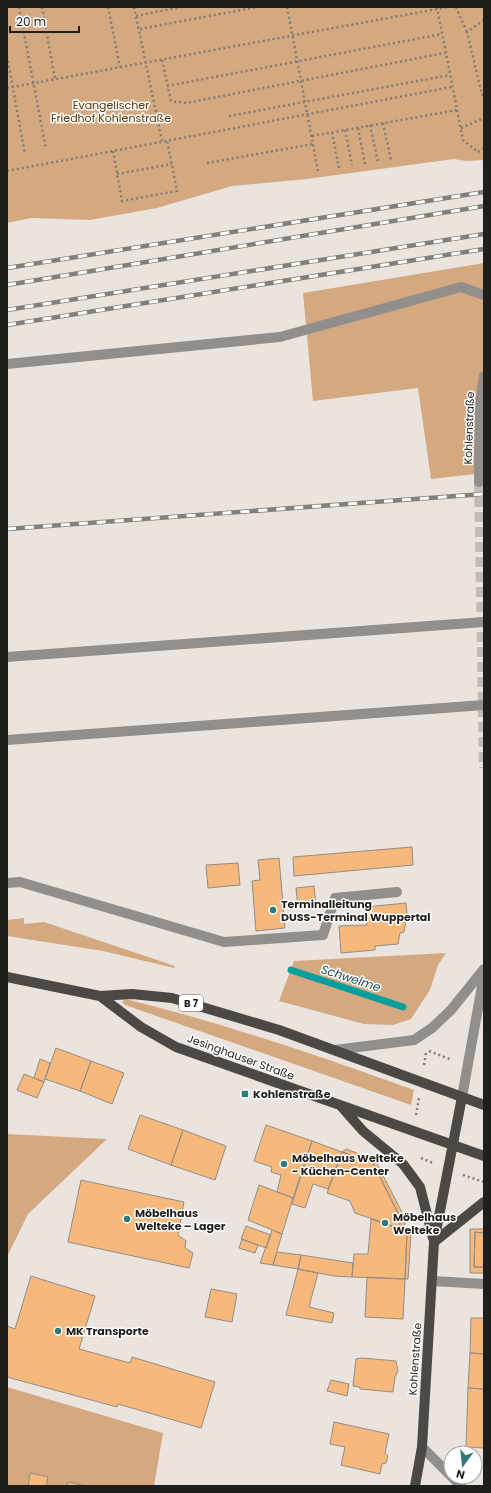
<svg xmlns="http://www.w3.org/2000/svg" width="491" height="1493" font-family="Poppins,sans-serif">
	<rect width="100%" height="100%" fill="#ebe4de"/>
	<!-- green -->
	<path fill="#d4a980" d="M7 7H484V160L466 161 454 159 307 179 232 186 157 208 90 220 31 218 7 223Z
		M484 263V473L431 479 418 388 313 401 303 293Z
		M24 918V924L44 922 175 966 174 968 103 951 7 936V920Z
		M446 953 438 965 430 990 411 1019 393 1025 364 1024 279 1001 294 961Z
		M125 999C224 1023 319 1056 414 1090L411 1105 125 1005 122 1002Z
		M7 1134 107 1139 28 1214 7 1257Z
		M7 1387 163 1433 154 1486H7Z"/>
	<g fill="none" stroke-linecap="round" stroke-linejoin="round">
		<!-- stream -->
		<path stroke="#099d9e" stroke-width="7" d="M291 970 403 1007"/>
	</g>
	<!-- building -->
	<path fill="#f7b97b" stroke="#938c87" d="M412 847 413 865 294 876 293 857Z
		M279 858 285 928 256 931 252 881 260 880 258 860Z
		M238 863 240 885 208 888 206 865Z
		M314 886 316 907 298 908 296 888Z
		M406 903 407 915 404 932 400 933 398 944 375 946V950L341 953 339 926 367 925 366 907Z
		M56 1048 91 1061 80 1091 45 1079Z
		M40 1059 50 1063 44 1082 34 1078Z
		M91 1061 124 1073 112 1104 80 1091Z
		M24 1074 44 1082 37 1098 17 1090Z
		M140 1115 183 1130 171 1165 128 1149Z
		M266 1125 312 1141 293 1198 277 1192 281 1175 271 1172 272 1167 254 1161Z
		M183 1130 226 1146 215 1180 171 1165Z
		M312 1141 342 1152 328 1189 313 1184 305 1208 292 1204Z
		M346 1149 375 1160 406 1220 403 1230 399 1228 401 1219 373 1163 342 1152Z
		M342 1152 373 1163 401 1219 399 1228 355 1213 350 1201 327 1193Z
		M81 1180 184 1202 178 1235 186 1241 185 1248 193 1253 189 1268 68 1242Z
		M259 1185 293 1198 282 1234 248 1220Z
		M371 1219 407 1232 405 1279 352 1277 354 1254H368Z
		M246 1226 271 1235 266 1248 241 1239Z
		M470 1229H484V1233L475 1232 474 1267H484V1273H470Z
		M272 1230 282 1234 273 1265 260 1263Z
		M407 1232H411L408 1279H405Z
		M475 1232 484 1233V1267H474Z
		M242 1239 258 1245 255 1253 239 1248Z
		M277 1252 301 1255 298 1269 273 1265Z
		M301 1255 353 1263 352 1277 334 1276 298 1269Z
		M298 1269 318 1273 309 1307 334 1313 332 1323 286 1315Z
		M31 1276 95 1296 79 1349 130 1363 132 1357 215 1382 201 1428 118 1404 117 1407 7 1377V1326L15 1329Z
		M367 1277 405 1279 403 1319 365 1317Z
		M211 1289 237 1294 232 1322 205 1317Z
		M471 1318H484V1354L470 1353Z
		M470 1353 484 1354V1389L468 1388Z
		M362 1358 396 1361 398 1371 395 1377 393 1392 360 1389V1387L353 1386 356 1359Z
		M331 1380 349 1384 347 1396 327 1391Z
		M468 1388 484 1389V1448L466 1447Z
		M334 1422 389 1434 385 1453 388 1456 386 1463 382 1464 380 1474 341 1465 345 1447 330 1444Z
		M30 1473 48 1477 46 1486H28Z
		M68 1482 86 1486H67Z"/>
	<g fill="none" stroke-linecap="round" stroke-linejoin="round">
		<!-- minor-tunnel -->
		<path stroke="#c2bcb7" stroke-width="10" stroke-dasharray="10 5" stroke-linecap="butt" d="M479 482 484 768"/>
		<!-- path -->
		<path stroke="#807c77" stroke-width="2.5" stroke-dasharray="2 3" stroke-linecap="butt" d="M19 7 46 149
			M42 7 55 79
			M108 7 120 67
			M134 7 162 141
			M287 7 318 171
			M437 7 463 140 478 152
			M456 7 467 32
			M136 16 181 7
			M484 20 467 32 482 95 484 94
			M140 29 257 7
			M7 56 25 154
			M162 60 171 101 186 103 445 53
			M167 86 442 34
			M7 88 448 7
			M229 116 450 75
			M383 123 391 160
			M370 125 378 162
			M358 128 365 164
			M461 128 484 118
			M345 130 352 165
			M332 132 339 168
			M312 136 457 110
			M113 151 122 201 177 191 167 140
			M478 152 484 148
			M207 163 313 144
			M7 171 452 87
			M117 174 172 164
			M429 1051 452 1060
			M424 1065 426 1053
			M416 1115 419 1098
			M421 1158 433 1163
			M463 1175 484 1182"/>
		<!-- minor -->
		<path stroke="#918e8b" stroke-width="10" d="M7 364 280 337 461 287 484 295
			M479 482 480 404 484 376
			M7 657 484 622
			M7 740 484 705
			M7 883 20 882 224 942 323 935 335 898 397 892
			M335 1050 414 1040 432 1028 451 1010 484 969
			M462 1097 484 975
			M433 1281 484 1284
			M422 1447 451 1476
			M452 1477 461 1486"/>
		<!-- major -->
		<path stroke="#4d4843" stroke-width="10" d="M7 977 100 996 132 994 172 998 279 1030 484 1105
			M100 996 141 1027 176 1047 484 1156
			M340 1105 363 1131 403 1164 420 1187 433 1238
			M434 1242 484 1202
			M415 1486 422 1447 434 1242 462 1097"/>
		<!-- rail casing -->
		<g stroke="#837f7a" stroke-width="4.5">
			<path id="rail" d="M7 268 484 192
				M7 285 484 206
				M7 310 484 234
				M7 325 484 249
				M7 529 484 494"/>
		</g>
		<!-- rail -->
		<use href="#rail" stroke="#fff" stroke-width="3" stroke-dasharray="9" stroke-linecap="butt"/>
	</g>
	<!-- markers -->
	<g fill="#307a7a" stroke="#fff" stroke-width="1.5">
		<circle cx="273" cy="910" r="4"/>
		<rect x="241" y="1090" width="8" height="8" rx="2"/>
		<circle cx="284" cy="1164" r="4"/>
		<circle cx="127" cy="1219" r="4"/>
		<circle cx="385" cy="1223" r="4"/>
		<circle cx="58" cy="1331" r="4"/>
	</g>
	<g text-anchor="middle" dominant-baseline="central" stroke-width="3" stroke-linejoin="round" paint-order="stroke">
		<!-- shield labels -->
		<rect fill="#fff" stroke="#63625f" stroke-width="1" x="179" y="995" width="24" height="16" rx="3"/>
		<g font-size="10" font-weight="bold" fill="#201e1b">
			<text x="191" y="1003">B 7</text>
		</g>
		<!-- park labels -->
		<g font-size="11" fill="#593100" stroke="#fff">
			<text x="111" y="105">Evangelischer<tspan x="111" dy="13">Friedhof Kohlenstraße</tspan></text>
		</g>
		<!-- street labels -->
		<g font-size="11" fill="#201e1b" stroke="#fff">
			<text transform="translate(469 428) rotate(-88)">Kohlenstraße</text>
			<text transform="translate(241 1057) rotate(20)">Jesinghauser Straße</text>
			<text transform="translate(415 1359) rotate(-86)">Kohlenstraße</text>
		</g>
		<!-- poi labels -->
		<g font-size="11" font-weight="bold" fill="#201e1b" stroke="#fff" text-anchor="start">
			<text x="281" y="904">Terminalleitung<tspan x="281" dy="13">DUSS-Terminal Wuppertal</tspan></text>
			<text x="253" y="1094">Kohlenstraße</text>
			<text x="292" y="1158">Möbelhaus Welteke<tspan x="292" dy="13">- Küchen-Center</tspan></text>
			<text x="135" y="1213">Möbelhaus<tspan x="135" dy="13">Welteke – Lager</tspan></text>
			<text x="393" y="1217">Möbelhaus<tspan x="393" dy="13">Welteke</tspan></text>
			<text x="66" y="1331">MK Transporte</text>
		</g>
		<!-- water labels -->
		<g font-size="12" font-style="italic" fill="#174c4c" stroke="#fff">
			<text transform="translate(351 978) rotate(18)">Schwelme</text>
		</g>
	</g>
	<!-- border -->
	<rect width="491" height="1493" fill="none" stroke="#201e1b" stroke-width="16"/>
	<!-- north arrow -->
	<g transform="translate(463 1465) rotate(195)"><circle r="19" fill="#ffffff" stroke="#a6a5a4"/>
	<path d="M0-3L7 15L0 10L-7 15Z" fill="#307a7a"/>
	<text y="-6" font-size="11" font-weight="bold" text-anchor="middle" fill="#201e1b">N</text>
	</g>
	<!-- scale -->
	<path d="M10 26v6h69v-6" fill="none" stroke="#201e1b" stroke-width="2"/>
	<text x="16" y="26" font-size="12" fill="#201e1b" stroke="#ffffff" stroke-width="3" paint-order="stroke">20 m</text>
</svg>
